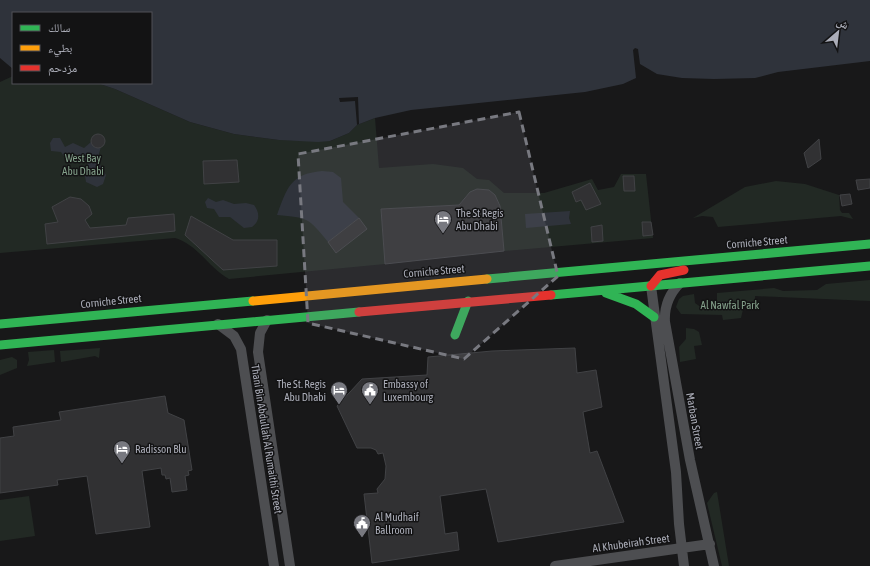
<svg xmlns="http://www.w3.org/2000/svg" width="870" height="566" font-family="'Asap Condensed','Noto Naskh Arabic',sans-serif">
	<rect width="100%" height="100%" fill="#181819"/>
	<!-- green -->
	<path fill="#222924" d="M13 76V83H97L115 89 190 122 234 134 279 140 330 141 349 133 357 125 375 118 379 168 433 164 463 168 477 179 489 180 504 193H544L592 179 598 190 614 187 621 174H646L653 238 504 251 500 206 495 195C475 189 472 187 459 205L381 209 385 264 229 279C209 268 197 244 175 238L0 253V82Z
		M776 181 805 184 839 195 840 210 842 213H849L853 219 841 216 718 227 713 217 702 216 693 218 745 187Z
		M870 280V301L755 296V304L744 305 741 318 723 320 722 315 681 314 676 307 679 299 683 296 694 294 695 303 702 308H713L717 302V293L774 288 783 291 817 290 826 284Z
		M686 328 694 329 699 332 702 345 694 346 696 359 680 362 679 347 686 339Z
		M100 348 99 358 95 356 61 362 60 351Z
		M54 350 55 362 27 366 29 360 28 352Z
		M12 357 17 360V368L0 375V360Z
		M717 492 729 566H722L707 503 714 493Z
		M29 496 35 536 0 541V500Z"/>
	<!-- water -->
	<path fill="#2f333b" d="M0 0H870V61L778 72 755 78 714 79 682 78 657 74 640 64 638 49 635 48 633 50 636 78 623 84 585 92 411 110 375 118 357 125 349 133 330 141 318 142 279 140 234 134 190 122 115 89 97 83H151V13H13V69L0 58Z
		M53 138H60L65 147 73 143 84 148 91 142 95 147H101L97 160 106 175 103 184 97 187 86 182 85 176 88 165 86 161 80 159 71 162 65 158 61 152 51 151 50 143Z
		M322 171 333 172 341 178 343 202 359 218 328 242C308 217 308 218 277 215 287 188 290 174 322 171Z
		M208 198 216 202 223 200 234 204 246 203 254 205C260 213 260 221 252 227L244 228 230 217H219L214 209 207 208 205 202Z
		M570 211 569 218 571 224 526 228 525 214Z"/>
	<!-- pier -->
	<path fill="#181819" d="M358 97 359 124 357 125 355 101 340 102 339 98Z"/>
	<!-- building -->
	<path fill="#313133" stroke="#414245" d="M91 141a7 7 0 1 1 14 0a7 7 0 1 1-14 0Z
		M819 139 821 159 808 168 804 153Z
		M237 160 239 182 204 184 203 161Z
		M623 176H634L635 191H624Z
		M870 179V188L858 190 856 180Z
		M590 183 601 204 586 210 581 200 576 202 572 192Z
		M477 189 489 190 495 195 500 206 504 251 385 264 381 209 459 205 470 192Z
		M850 194 852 204 842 206 840 195Z
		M70 197 81 199 89 206 92 214 85 220 90 228 126 225 128 218 174 214 175 231 47 244 45 224 58 222 52 207Z
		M191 216 233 240H277V266L223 270 185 235Z
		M359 218 367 229 336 253 328 242Z
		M642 222H651L653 235 643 236Z
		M602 225 603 241 592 242 591 227Z
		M575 348 577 373 596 370 602 407 583 412 590 453 597 451 624 522 498 542 486 489 440 496 445 534 457 532 459 550 372 563 364 494 378 493 377 489 385 479 386 466 383 453 378 454 376 450 371 448H357L337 406 362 379 427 375 428 357 492 351Z
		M165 396 168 413 184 420 192 470 188 471 189 475 185 476 187 490 172 492 170 478 166 479 165 475H162L161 468 142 471 150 527 96 534 87 476 57 480 58 485 0 493V438L14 436 13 427 61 420 59 412Z"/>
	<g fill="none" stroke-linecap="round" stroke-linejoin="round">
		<!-- street -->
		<path stroke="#4d4e51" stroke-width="10" d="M680 283C669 294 664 306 665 322L690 460 714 566
			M651 286 676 472 679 524 684 566
			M267 320 260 333 258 352 290 566
			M218 324 234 336 241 349 274 566
			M555 566 710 544"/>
		<!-- fast -->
		<path stroke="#30b455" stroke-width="9" d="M487 279 870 244
			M606 293 636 304 654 317
			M551 295 870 266
			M0 324 253 301
			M455 335 468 301
			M0 345 359 312"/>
		<!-- slow -->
		<path stroke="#ff9f0a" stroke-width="9" d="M253 301 487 279"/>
		<!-- jam -->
		<path stroke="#e5322d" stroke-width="9" d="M651 286 660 275 684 270
			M359 312 551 295"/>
	</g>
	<!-- marked area -->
	<path fill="#787980" fill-opacity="0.2" stroke="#787980" stroke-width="3" stroke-dasharray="8 5" stroke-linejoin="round" d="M519 112 558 276 464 359 308 323 298 154Z"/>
	<!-- icons -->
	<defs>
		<g id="hotel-pin" transform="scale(0.9)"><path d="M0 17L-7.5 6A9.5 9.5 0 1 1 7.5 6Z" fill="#787980" stroke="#131314"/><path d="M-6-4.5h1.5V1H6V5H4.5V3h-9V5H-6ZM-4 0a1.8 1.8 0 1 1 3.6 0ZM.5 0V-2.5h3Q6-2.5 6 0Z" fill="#fff"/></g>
		<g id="civic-pin" transform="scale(0.9)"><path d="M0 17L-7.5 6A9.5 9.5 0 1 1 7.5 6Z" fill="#787980" stroke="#131314"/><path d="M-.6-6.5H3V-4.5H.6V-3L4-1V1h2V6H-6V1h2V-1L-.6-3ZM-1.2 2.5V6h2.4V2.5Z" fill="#fff"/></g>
	</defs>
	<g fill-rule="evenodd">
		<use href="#hotel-pin" x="443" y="219"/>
		<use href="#hotel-pin" x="339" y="390"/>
		<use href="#civic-pin" x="370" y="390"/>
		<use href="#hotel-pin" x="122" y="449"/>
		<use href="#civic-pin" x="362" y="523"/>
	</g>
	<g text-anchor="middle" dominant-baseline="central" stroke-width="3" stroke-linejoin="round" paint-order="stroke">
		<!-- park labels -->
		<g font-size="11" fill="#84a18b" stroke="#131314">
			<text x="83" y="158">West Bay<tspan x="83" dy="13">Abu Dhabi</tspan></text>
			<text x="730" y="305">Al Nawfal Park</text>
		</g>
		<!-- poi labels -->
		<g font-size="11" fill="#abadb8" stroke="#131314" text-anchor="start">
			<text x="456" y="213">The St Regis<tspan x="456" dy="13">Abu Dhabi</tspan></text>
			<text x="326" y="384" text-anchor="end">The St. Regis<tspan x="326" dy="13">Abu Dhabi</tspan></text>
			<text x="383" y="384">Embassy of<tspan x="383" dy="13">Luxembourg</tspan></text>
			<text x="135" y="449">Radisson Blu</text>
			<text x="375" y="517">Al Mudhaif<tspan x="375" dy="13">Ballroom</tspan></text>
		</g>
		<!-- street labels -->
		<g font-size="11" fill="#abadb8" stroke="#131314">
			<text transform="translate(757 242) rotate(-5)">Corniche Street</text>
			<text transform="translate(434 271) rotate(-5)">Corniche Street</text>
			<text transform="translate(111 301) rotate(-6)">Corniche Street</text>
			<text transform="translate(695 421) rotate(80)">Marban Street</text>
			<text transform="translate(267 439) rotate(81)">Thani Bin Abdullah Al Rumaithi Street</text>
			<text transform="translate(631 543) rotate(-8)">Al Khubeirah Street</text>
		</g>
	</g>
	<!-- legend -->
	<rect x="12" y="12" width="140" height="72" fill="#131314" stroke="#505156"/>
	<rect x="20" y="25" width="20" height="6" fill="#30b455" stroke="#505156"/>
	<text x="48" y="32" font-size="12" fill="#abadb8">سالك</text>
	<rect x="20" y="45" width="20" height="6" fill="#ff9f0a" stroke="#505156"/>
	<text x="48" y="52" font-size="12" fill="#abadb8">بطيء</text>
	<rect x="20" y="65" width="20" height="6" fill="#e5322d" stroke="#505156"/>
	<text x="48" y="72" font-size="12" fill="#abadb8">مزدحم</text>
	<!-- north arrow -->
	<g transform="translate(838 32) rotate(28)" stroke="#131314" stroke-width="3" paint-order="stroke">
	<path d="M0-3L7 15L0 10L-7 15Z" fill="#abadb8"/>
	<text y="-6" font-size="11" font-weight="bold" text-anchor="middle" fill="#abadb8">ش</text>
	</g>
</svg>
